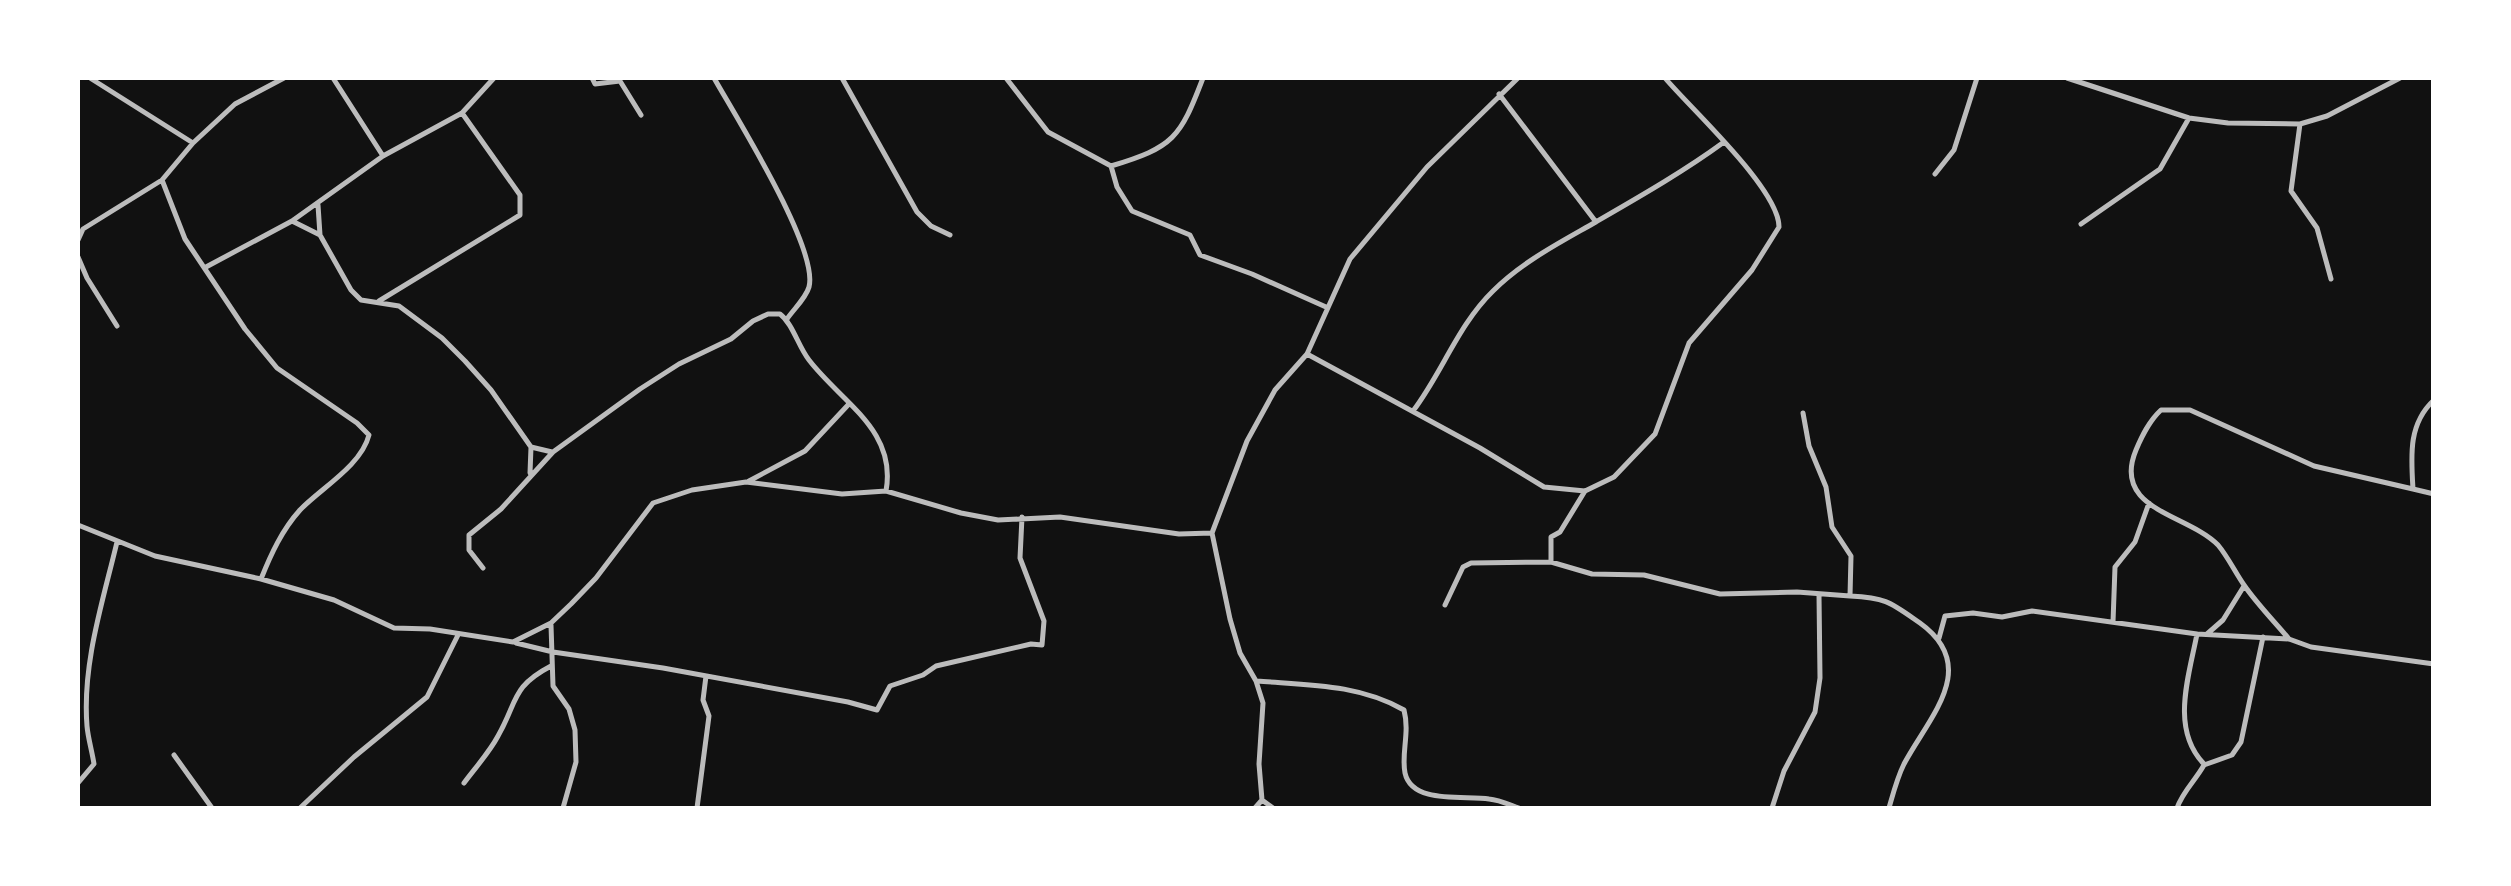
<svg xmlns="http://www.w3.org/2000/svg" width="2511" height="886" font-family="Helvetica,sans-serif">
	<rect width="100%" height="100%" fill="#111"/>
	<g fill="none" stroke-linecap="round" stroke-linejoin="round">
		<!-- minor -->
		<path stroke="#bcbcbc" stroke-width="5" d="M90 78 193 143
			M333 78 383 156
			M592 78 595 84 620 81 641 115
			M714 78C736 117 819 249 809 287 806 298 793 310 787 319
			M842 78 917 212 931 226 950 235
			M1006 78 1048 132 1111 166C1174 147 1180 138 1203 78
			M2067 78 2189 118 2228 123 2300 124 2327 116 2400 78
			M1499 94 1596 222
			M2300 124 2291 191 2317 228 2331 279
			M1111 166 1117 187 1132 211 1190 235 1200 255 1252 274 1326 307
			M1935 174 1954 150 1977 78
			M162 180 185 239 245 329 277 368 357 423 369 435C361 466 321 488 300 510 282 530 271 554 261 579
			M318 205 320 235 351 290 361 300 399 306 442 338 465 361 491 390 531 447 530 473
			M292 221 320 235
			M2081 224 2160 169 2189 118
			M78 240 83 229 162 180 193 143 235 104 284 78
			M78 257 87 278 117 326
			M206 267 292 221 383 156 462 113 494 78
			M379 301 520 215V195L462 113
			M1307 354 1480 448 1544 487 1585 491 1614 477 1655 434 1689 343 1752 270 1779 227C1779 189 1692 110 1665 78
			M2434 400C2408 424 2411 456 2413 489L2434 494
			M1413 411C1442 373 1458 325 1493 291 1522 262 1559 243 1594 223 1639 197 1683 172 1724 142
			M531 447 552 452
			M749 481 805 451 848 405
			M1585 491 1560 532 1551 537V562L1592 574 1644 575 1720 594 1797 592 1850 596 1851 556 1832 527 1826 487 1809 446 1803 413
			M78 525 155 556 261 579 334 600 394 628 430 629 513 642 551 623 571 604 596 578 653 503 692 490 746 482 842 494 886 491
			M483 568 469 550V535L501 509 553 452 640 389 679 364 731 339 753 321 768 314H780C793 324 798 346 809 360 842 403 897 430 886 491L961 513 998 520 1060 517 1179 534 1212 533
			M1850 596C1887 598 1890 602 1920 623 1981 667 1929 717 1904 764 1897 778 1893 794 1889 808
			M1445 605 1463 567 1471 563 1551 562
			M2113 622 2115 567 2135 542 2149 503
			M551 625 553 686 569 709 575 730 576 762 563 808
			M2197 634C2189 676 2170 729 2204 764
			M2207 634 2223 620 2244 586
			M1939 638 1945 616 1973 613 2002 617 2032 611 2197 634 2289 639 2311 647 2434 664
			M2289 639C2274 621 2257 604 2244 585 2235 572 2228 557 2218 545 2188 514 2111 510 2136 450 2142 436 2149 421 2161 410H2190L2314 466 2413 489
			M516 643 553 652 663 668 848 702 877 710 890 686 923 675 936 666 1031 644 1042 645 1044 621 1020 558 1022 517
			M1257 681C1307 685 1359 684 1404 710 1410 733 1401 753 1405 773 1412 805 1466 795 1489 799 1500 800 1510 805 1519 808
			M174 755 212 808
			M78 783 94 764C92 751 88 738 87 726 82 664 103 601 117 542
			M464 783C475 768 489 753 498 736 518 701 511 687 551 666
			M1262 800 1273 808
			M300 808 354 757 427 697 458 635
			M697 808 709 716 703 700 706 676
			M1255 808 1262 800 1259 764 1263 703 1256 681 1240 653 1230 619 1212 533 1247 441 1275 390 1307 354 1350 259 1427 167 1518 78
			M1772 808 1784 771 1815 712 1820 678 1819 595
			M2177 808C2183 791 2195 781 2204 765L2232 755 2241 742 2263 637"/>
	</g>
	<!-- border -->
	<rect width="2511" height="886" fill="none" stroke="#ffffff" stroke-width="160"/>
</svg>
